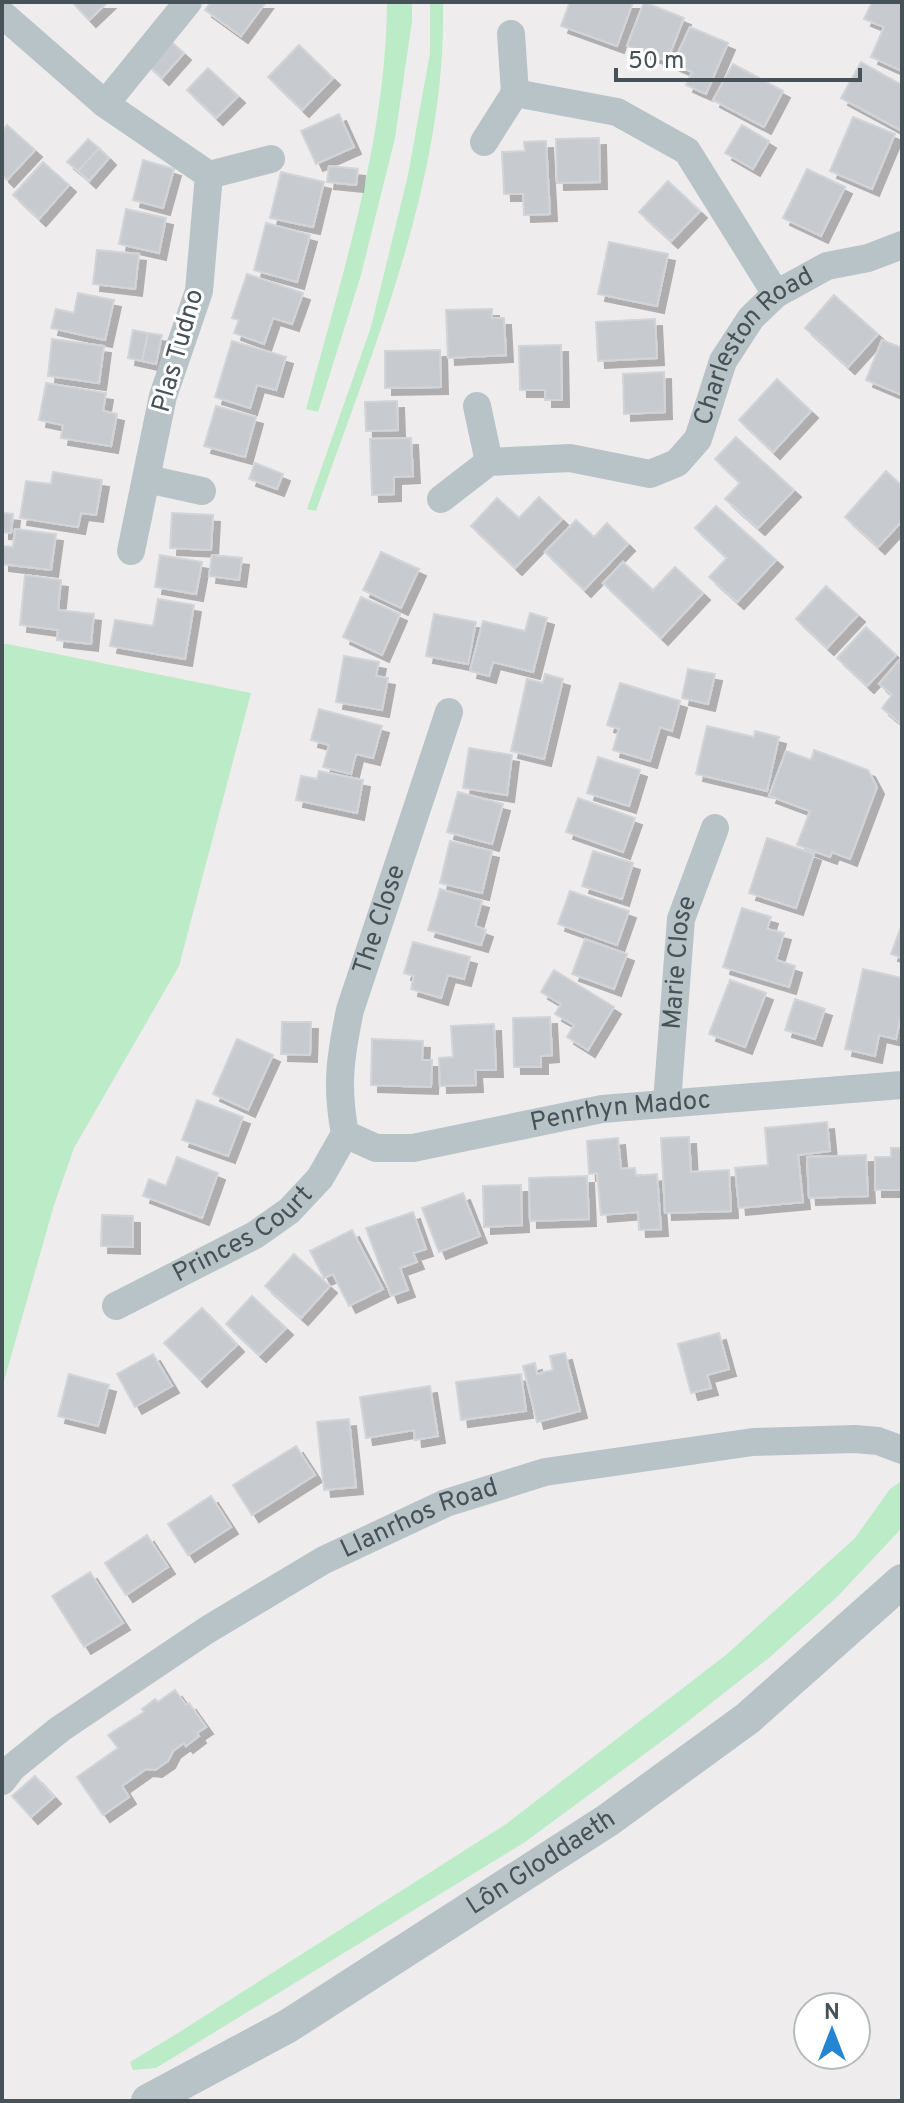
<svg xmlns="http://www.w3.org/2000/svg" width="904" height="2103" font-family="Overpass,sans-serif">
	<defs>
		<filter id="shadow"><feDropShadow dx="7" dy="7" stdDeviation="0" flood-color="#0004"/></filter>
	</defs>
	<rect width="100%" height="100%" fill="#efeced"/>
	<!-- green -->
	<path fill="#bcebc8" d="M387 2H412V21L395 138 361 275 318 412 306 409C342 275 386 141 387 2Z
		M430 2H443C447 178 373 348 316 511L307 509 371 327 408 175 430 53Z
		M2 643 251 693 179 966 74 1148 54 1205 2 1388Z
		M900 1482 901 1529 837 1597 770 1657 673 1733 525 1842 156 2068 133 2070 130 2062 178 2033 506 1824 726 1655 855 1538 890 1489Z"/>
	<!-- building -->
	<path fill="#c7cacf" stroke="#d1d4d8" stroke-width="2" filter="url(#shadow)" d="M72 2H108L89 20Z
		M211 2H266L241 36 205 10Z
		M570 2H633L617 46 561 26Z
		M644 2 684 18 667 61 627 46Z
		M872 2H902V71L871 57 884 27 864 19Z
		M155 27 184 53 162 78 133 51Z
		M690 27 728 43 706 94 686 85 692 72 673 64Z
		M299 45 333 78 302 110 268 77Z
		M861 62 902 85V131L841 98Z
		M733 64 783 91 764 127 713 100Z
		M208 68 238 96 216 118 187 90Z
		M339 114 354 147 316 164 301 131Z
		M853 117 895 134 872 189 830 171Z
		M7 125 35 150 7 180 2 175V131Z
		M742 125 769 141 753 169 725 153Z
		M599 138 600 182 557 183 556 139Z
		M88 139 99 148 78 171 67 162Z
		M546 141 550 214 524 215 523 194H504L502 152 525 151 524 142Z
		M99 148 109 158 89 181 78 171Z
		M143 160 174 169 163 208 133 200Z
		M43 162 69 185 39 219 13 195Z
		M329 166 358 169 356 185 327 182Z
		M807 169 845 187 821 236 783 218Z
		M281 172 324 182 313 227 270 218Z
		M668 181 700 211 671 241 639 212Z
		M126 209 166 218 159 253 119 244Z
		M266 223 310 235 297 282 254 270Z
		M609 242 668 254 657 306 598 294Z
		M97 250 139 254 135 289 93 284Z
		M247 274 303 293 292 324 273 318 264 344 234 333 239 320 232 318Z
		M78 293 114 300 105 340 51 328 56 309 74 313Z
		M834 295 878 334 848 367 805 328Z
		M492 309V318H504L506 355 448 358 446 310Z
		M655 319 657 358 598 361 596 322Z
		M133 330 148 333 142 361 128 358Z
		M148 333 162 335 156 364 142 361Z
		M52 339 104 346 99 383 48 376Z
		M882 340 902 348V395L866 380Z
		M232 341 286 357 276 390 257 385 250 408 215 397Z
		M561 345 562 400H545V390H520L519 346Z
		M440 350 441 387 385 388V351Z
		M664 372 665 412 624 414 623 374Z
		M777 379 811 411 773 452 739 420Z
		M46 383 106 393 103 411 117 414 111 446 61 438 63 425 39 420Z
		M397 401 398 430 366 431 365 402Z
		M216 406 256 417 245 457 204 446Z
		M736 437 794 490 758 528 725 499 740 483 715 459Z
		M411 438 413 476 394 477V494L372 495 370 439Z
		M255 463 283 474 277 489 249 479Z
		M886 471 902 486V521L878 547 845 517Z
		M53 472 102 480 96 515 81 513 78 527 20 518 26 481 51 484Z
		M539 497 562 519 515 568 471 526 497 498 519 518Z
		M716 506 776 560 737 602 709 577 727 558 695 528Z
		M2 513 13 514 11 533 2 532Z
		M172 513 213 515 211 550 170 548Z
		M576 520 594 537 607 523 628 544 584 590 545 552Z
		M15 529 56 534 51 570 2 564V546L13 547Z
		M381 552 419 569 401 608 363 590Z
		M160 555 202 562 196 594 155 587Z
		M212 555 242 558 239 580 209 576Z
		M623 562 653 590 675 567 703 593 661 638 603 583Z
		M25 575 61 580 58 610 94 614 91 644 57 640 58 630 20 625Z
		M826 586 858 615 827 648 796 619Z
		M361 597 400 614 382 655 343 637Z
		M158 599 194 605 185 659 110 646 115 620 153 626Z
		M530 613 547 618 533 672 493 662 489 676 470 671 483 621 525 631Z
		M434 614 476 622 468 664 426 656Z
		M866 627 896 655 867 686 837 658Z
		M344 656 379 662 376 676 388 678 382 710 336 702Z
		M902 657V722L901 724 882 708 892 695 879 684Z
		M688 669 715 674 708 704 682 698Z
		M545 674 563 679 544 759 511 751 527 679 543 683Z
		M620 683 680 701 672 731 660 727 650 761 613 750 619 729 607 725Z
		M319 709 382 726 373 758 356 754 351 774 323 767 329 745 311 740Z
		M707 726 754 737 755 731 779 737 767 791 696 774Z
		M469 748 512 755 507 795 463 788Z
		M814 750 868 770 877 787 850 859 832 852 830 857 797 845 810 811 769 796 786 751 811 760Z
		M598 757 640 770 629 806 587 793Z
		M319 771 363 780 357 813 296 800 301 776 317 779Z
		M458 792 503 804 492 844 447 832Z
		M578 798 635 818 623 852 566 832Z
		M767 838 814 854 796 908 749 893Z
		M450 841 492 851 482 893 440 883Z
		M593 851 633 863 622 899 582 886Z
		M440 889 482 901 475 926 486 930 481 945 428 930Z
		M570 891 629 911 617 945 558 924Z
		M742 908 771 917 767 929 784 933 776 960 795 966 789 987 723 967Z
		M902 924V958L891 954Z
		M585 939 627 954 614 989 572 974Z
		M413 942 470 957 464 979 448 975 441 998 411 989 414 976 404 973Z
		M863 969 902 978V1011L896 1039 879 1035 875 1056 845 1049Z
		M554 970 614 1007 588 1050 567 1037 574 1025 555 1014 561 1004 541 992Z
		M730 980 766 993 745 1047 709 1034Z
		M795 999 825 1009 815 1039 785 1030Z
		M550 1017 552 1055 541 1056V1067H514L513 1018Z
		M282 1022H311L310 1055 281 1054Z
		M494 1024 496 1070H475L476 1085 440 1086 439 1058 453 1057 451 1026Z
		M237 1039 273 1055 248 1110 213 1094Z
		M372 1039 423 1041 422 1060H432L431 1087 371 1085Z
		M197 1100 243 1117 228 1156 182 1140Z
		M827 1122 830 1151 798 1155 803 1202 739 1208 735 1168 768 1165 765 1128Z
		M689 1137 691 1172 729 1170 731 1211 665 1213 661 1138Z
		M618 1138 621 1169 635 1168 636 1176 657 1174 661 1229 639 1230 638 1212 601 1215 597 1173 589 1174 587 1141Z
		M891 1148H902V1190H875V1157H891Z
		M866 1155 868 1196 809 1198 807 1157Z
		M177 1157 218 1173 202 1218 143 1196 149 1179 166 1186Z
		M587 1176 589 1219 530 1221 529 1178Z
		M521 1185 522 1225 484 1227 483 1186Z
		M463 1193 480 1236 439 1252 422 1208Z
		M413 1212 426 1249 413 1253 417 1262 400 1268 408 1290 391 1296 366 1228Z
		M102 1215 133 1216V1247L101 1246Z
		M352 1230 383 1289 349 1306 333 1274 324 1278 310 1251Z
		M294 1254 330 1286 301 1318 265 1286Z
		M252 1296 286 1328 259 1355 226 1324Z
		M202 1308 237 1345 200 1380 164 1343Z
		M719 1333 729 1369 707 1375 711 1388 691 1393 678 1344Z
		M565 1353 580 1411 537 1422 523 1366 535 1363 537 1374 553 1370 550 1356Z
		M153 1354 172 1386 135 1407 117 1374Z
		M69 1374 109 1385 98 1426 58 1416Z
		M521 1374 526 1411 461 1420 456 1382Z
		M430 1386 438 1436 415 1440 414 1430 366 1438 360 1397Z
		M349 1419 356 1487 324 1490 317 1422Z
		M296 1446 315 1475 252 1515 233 1485Z
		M211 1496 231 1527 188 1555 168 1524Z
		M147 1535 168 1567 126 1595 105 1563Z
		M90 1572 123 1623 84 1647 52 1596Z
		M175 1690 186 1705 189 1703 206 1727 197 1733 199 1736 186 1746 184 1743 173 1751 168 1761 155 1770 146 1769 122 1786 129 1797 103 1815 77 1777 118 1748 108 1735 144 1712 142 1709 155 1699 158 1702Z
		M35 1776 54 1797 31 1817 12 1796Z"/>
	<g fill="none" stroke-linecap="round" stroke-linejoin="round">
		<!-- minor -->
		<g stroke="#b8c3c8" stroke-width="28">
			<path d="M2 14 105 104 209 175 199 291 163 396 131 551"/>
			<path d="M511 34 515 93"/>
			<path d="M105 104 188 2"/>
			<path d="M484 142 515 93 617 112 687 151 776 294"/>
			<path d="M209 175 271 159"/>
			<path d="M477 406 489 462"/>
			<path d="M147 479 202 491"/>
			<path id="s1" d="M441 499 489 462 570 458 650 474 677 463 698 439 723 361 751 318 776 294 827 266 868 258 902 245"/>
			<path id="s2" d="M667 1102 681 919 715 828"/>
			<path id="s3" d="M345 1134 376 1148H413L602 1109 902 1085"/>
			<path id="s4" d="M345 1134C336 1086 340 1058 350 1010L449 712"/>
			<path id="s5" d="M116 1306 255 1235 289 1211 320 1178 345 1134"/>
			<path id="s6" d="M2 1781 13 1767 60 1729 207 1630 324 1560 446 1503 545 1472 753 1442 855 1439 878 1441 902 1450"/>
		</g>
		<!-- tertiary -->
		<path stroke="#b8c3c8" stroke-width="34" id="s7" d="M148 2101 288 2026 608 1820 748 1718 902 1581"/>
	</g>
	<g text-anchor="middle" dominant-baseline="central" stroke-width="6" stroke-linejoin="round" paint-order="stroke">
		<!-- street labels -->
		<g font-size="26" fill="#465258" stroke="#fff">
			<text transform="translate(179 351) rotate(-74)">Plas Tudno</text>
			<text stroke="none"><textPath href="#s1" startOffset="396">Charleston Road</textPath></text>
			<text stroke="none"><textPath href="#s4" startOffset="220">The Close</textPath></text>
			<text stroke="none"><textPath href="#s2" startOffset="140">Marie Close</textPath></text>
			<text stroke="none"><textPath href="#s3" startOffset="282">Penrhyn Madoc</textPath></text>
			<text stroke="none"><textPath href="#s5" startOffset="146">Princes Court</textPath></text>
			<text stroke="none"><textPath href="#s6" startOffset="496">Llanrhos Road</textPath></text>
			<text stroke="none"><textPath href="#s7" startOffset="460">Lôn Gloddaeth</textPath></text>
		</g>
	</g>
	<!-- border -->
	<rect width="904" height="2103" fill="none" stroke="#465258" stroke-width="8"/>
	<!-- north arrow -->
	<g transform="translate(832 2031)"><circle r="38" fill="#ffffff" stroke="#b5babc" stroke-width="2"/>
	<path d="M0-6L14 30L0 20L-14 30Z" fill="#2486d1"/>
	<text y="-12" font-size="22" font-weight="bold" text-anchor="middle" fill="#465258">N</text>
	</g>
	<!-- scale -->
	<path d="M616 68v12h244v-12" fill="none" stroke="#465258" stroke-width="4"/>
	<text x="628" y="68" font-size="24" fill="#465258" stroke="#ffffff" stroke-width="6" paint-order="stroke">50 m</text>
</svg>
